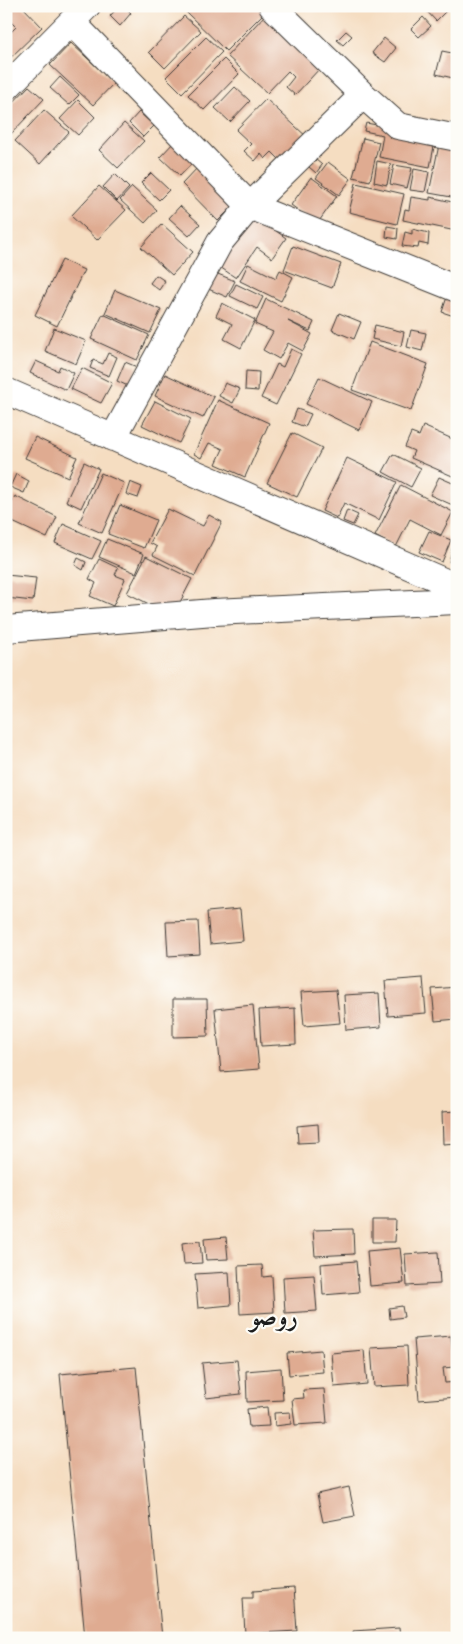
<svg xmlns="http://www.w3.org/2000/svg" width="463" height="1644" font-family="'Gentium Book Plus',Amiri,serif">
	<rect width="100%" height="100%" fill="#fdfcf7"/>
	<filter id="ink" filterUnits="userSpaceOnUse"><feTurbulence type="fractalNoise" baseFrequency=".02" numOctaves="2"/><feDisplacementMap in="SourceGraphic" scale="10" xChannelSelector="R" yChannelSelector="G"/><feConvolveMatrix kernelMatrix="1 2 1 2 8 2 1 2 1" color-interpolation-filters="sRGB"/></filter>
	<filter id="wash" filterUnits="userSpaceOnUse"><feTurbulence type="fractalNoise" baseFrequency=".0096" numOctaves="4" result="noise"/><feDisplacementMap in="SourceGraphic" scale="20" xChannelSelector="R" yChannelSelector="G"/><feGaussianBlur stdDeviation="1.12" result="paint"/><feColorMatrix in="noise" values="0 0 0 0 0 0 0 0 0 0 0 0 0 0 0 0 0 1.4 0 .05"/><feComposite in="paint" operator="in"/></filter>
	<g filter="url(#wash)">
		<rect width="100%" height="100%" fill="#f5ddc1"/>
		<g id="blocks">
			<!-- building -->
			<path fill="#dfab91" d="M14 6H22L42 27 6 62V37L16 27 6 17V14Z
				M119 6H124L131 13 120 26 110 16Z
				M192 6H259L265 12 226 51 186 12Z
				M422 6H451L436 21Z
				M265 15 321 67 295 95 286 87 294 77 288 71 267 93 227 56Z
				M184 16 201 31 165 68 149 52Z
				M423 17 431 26 419 37 411 29Z
				M346 31 352 36 343 45 337 40Z
				M206 37 222 52 182 93 166 77Z
				M384 38 396 48 385 62 372 53Z
				M71 43 114 83 93 105 50 65Z
				M442 51 457 54V79L436 74Z
				M224 59 239 74 204 110 188 95Z
				M60 77 79 95 69 105 50 88Z
				M29 86 44 99 10 135 6 132V110Z
				M235 87 250 101 230 122 215 108Z
				M266 99 309 139 285 165 272 152 265 159 261 154 255 161 244 151 251 144 236 130Z
				M78 100 95 117 78 135 60 119Z
				M44 110 69 132 40 164 15 141Z
				M139 112 154 126 143 137 129 123Z
				M124 123 144 141 118 168 99 150Z
				M366 123 436 136 430 167 379 157 383 135 364 131Z
				M363 138 379 142 370 181 353 177Z
				M440 140 457 143V198L429 193Z
				M175 141 195 160 180 176 160 157Z
				M315 159 322 165 316 173 309 167Z
				M377 161 391 164 387 185 374 182Z
				M328 162 351 179 339 195 316 178Z
				M200 165 237 202 218 221 182 184Z
				M394 165 412 168 407 188 390 184Z
				M414 169 429 172 425 192 410 190Z
				M151 173 169 190 159 200 141 183Z
				M115 174 129 188 117 201 103 187Z
				M311 177 337 196 317 224 291 205Z
				M356 183 404 194 397 224 349 212Z
				M99 186 126 210 97 240 71 216Z
				M132 187 157 210 145 223 120 200Z
				M411 197 430 200V197L457 203 456 231 403 220 405 209 409 210Z
				M180 206 200 224 189 236 169 218Z
				M252 214 286 238 272 258 257 247 236 278 217 265Z
				M162 224 193 252 172 275 141 247Z
				M387 226 398 228 397 239 386 237Z
				M412 229 429 233 428 245 419 243 418 248 402 246 405 232 412 234Z
				M293 246 341 264 332 288 284 270Z
				M62 260 84 270 57 326 35 315Z
				M248 264 276 278 280 270 293 277 281 301 240 281Z
				M213 272 235 281 227 297 206 288Z
				M156 275 165 281 159 290 150 283Z
				M236 284 263 297 257 309 230 296Z
				M115 290 161 310 150 333 105 313Z
				M448 294 457 297V317L442 312Z
				M266 299 314 322 310 331 288 321 312 334 303 351 288 343 279 359 263 350 273 332 255 324Z
				M222 303 255 320 241 348 224 339 232 324 216 316Z
				M339 313 361 322 354 339 332 330Z
				M103 314 149 335 137 360 91 339Z
				M375 325 404 332 401 346 372 339Z
				M54 328 86 341 76 364 45 351Z
				M411 330 426 333 422 351 407 347Z
				M370 342 428 364 411 411 352 390Z
				M291 349 301 354 276 405 261 398 277 364 283 367Z
				M108 353 117 357 109 376 90 368 93 360 103 364Z
				M36 361 58 371 60 366 74 373 66 390 30 373Z
				M125 362 137 367 128 386 117 381Z
				M82 368 112 383 101 403 71 389Z
				M246 371 259 372 258 391 245 390Z
				M165 374 214 397 203 418 155 396Z
				M319 377 372 402 359 430 306 404Z
				M225 383 240 389 233 403 219 396Z
				M218 400 269 423 245 477 216 464 223 449 209 443 201 458 194 454Z
				M155 401 191 419 179 443 142 425Z
				M297 409 311 414 305 427 292 422Z
				M423 426 457 441V478L411 458 414 451 405 447 411 433 419 436Z
				M292 433 322 448 297 497 267 483Z
				M35 437 77 457 68 477 25 458Z
				M393 454 421 468 411 487 383 472Z
				M347 458 397 482 379 520 344 503 337 518 322 511Z
				M84 462 99 469 81 508 66 501Z
				M101 473 124 483 102 533 79 523Z
				M16 474 29 481 24 493 10 487Z
				M439 477 457 485V507L430 495Z
				M130 482 142 487 138 498 126 494Z
				M401 485 453 512 441 535 410 519 396 547 375 536Z
				M15 496 57 517 47 538 6 519V513Z
				M120 505 156 520 144 548 108 534Z
				M168 509 203 526 209 515 222 522 195 576 153 555 157 547 150 543Z
				M347 510 358 515 353 525 343 521Z
				M63 524 101 541 92 559 55 543Z
				M429 531 451 540 442 562 419 552Z
				M107 539 144 554 136 573 99 557Z
				M454 541 457 542V564L449 562Z
				M146 556 192 579 177 608 159 609 127 593Z
				M78 558 86 562 83 570 75 565Z
				M99 559 118 568 115 575 125 579 113 606 90 596 96 583 89 579Z
				M6 575 36 578 33 601 6 598Z
				M240 909 243 941 210 944 207 912Z
				M198 921 200 954 168 956 166 922Z
				M423 978 426 1013 388 1016 385 981Z
				M457 987V1019L435 1021 432 989Z
				M336 990 340 1023 304 1026 301 992Z
				M379 993 381 1027 346 1030 344 995Z
				M173 999H207L208 1036 173 1037Z
				M253 1005 259 1069 221 1072 215 1009Z
				M295 1008 296 1044 261 1046 259 1010Z
				M457 1111V1143L443 1144 442 1112Z
				M318 1124 319 1142 298 1143 297 1126Z
				M372 1220H396L395 1242H372Z
				M353 1229 354 1254 315 1256 313 1230Z
				M226 1237 228 1259 206 1260 204 1239Z
				M200 1241 202 1263 184 1264 182 1243Z
				M400 1248 404 1283 370 1286 367 1251Z
				M438 1252 440 1284 407 1286 405 1254Z
				M453 1258H457V1290H454Z
				M356 1261 359 1292 323 1295 321 1264Z
				M262 1265 263 1277 272 1276 274 1312 240 1314 238 1266Z
				M229 1272 231 1305 198 1308 195 1274Z
				M314 1275 317 1311 285 1313 283 1277Z
				M402 1306 404 1317 390 1319 389 1308Z
				M451 1336 454 1367 443 1368 445 1383 457 1382V1397L419 1400 414 1339Z
				M407 1346 409 1385 374 1387 371 1348Z
				M321 1350 323 1372 289 1375 287 1353Z
				M364 1350 367 1384 334 1387 331 1353Z
				M237 1360 241 1394 206 1398 202 1363Z
				M136 1367 162 1638H85L60 1374Z
				M281 1368 283 1400 247 1402 246 1371Z
				M324 1389 327 1423 295 1425 292 1399 304 1398 303 1390Z
				M267 1407 269 1426 249 1427 247 1409Z
				M290 1412 291 1424 275 1426 274 1413Z
				M349 1487 355 1516 323 1522 317 1494Z
				M294 1588 297 1631 245 1634 243 1598H253V1591Z
				M399 1628 400 1638H354L353 1631Z
				M456 1634V1638H426V1636Z"/>
		</g>
	</g>
	<g filter="url(#ink)">
		<use href="#blocks" fill-opacity="0" stroke="#3d3935" stroke-width="1"/>
		<g fill="none" stroke-linecap="round" stroke-linejoin="round">
			<!-- street casing -->
			<g stroke="#3d3935" stroke-width="28">
				<path id="street" d="M272 6 363 95 398 126 457 138
					M72 22 250 206 457 289
					M6 88 87 6
					M6 391 457 587
					M113 438 220 242 250 206 363 95
					M6 629 214 612 457 601"/>
			</g>
			<!-- street -->
			<use href="#street" stroke="#fff" stroke-width="26"/>
		</g>
	</g>
	<g text-anchor="middle" dominant-baseline="central" stroke-width="4.5" stroke-linejoin="round" paint-order="stroke">
		<!-- town labels -->
		<g font-size="26" font-weight="bold" fill="#1c1c1c" stroke="#fdfcf7">
			<text x="274" y="1315">روصو</text>
		</g>
	</g>
	<!-- margin -->
	<rect width="463" height="1644" fill="none" stroke="#fdfcf7" stroke-width="25"/>
</svg>
